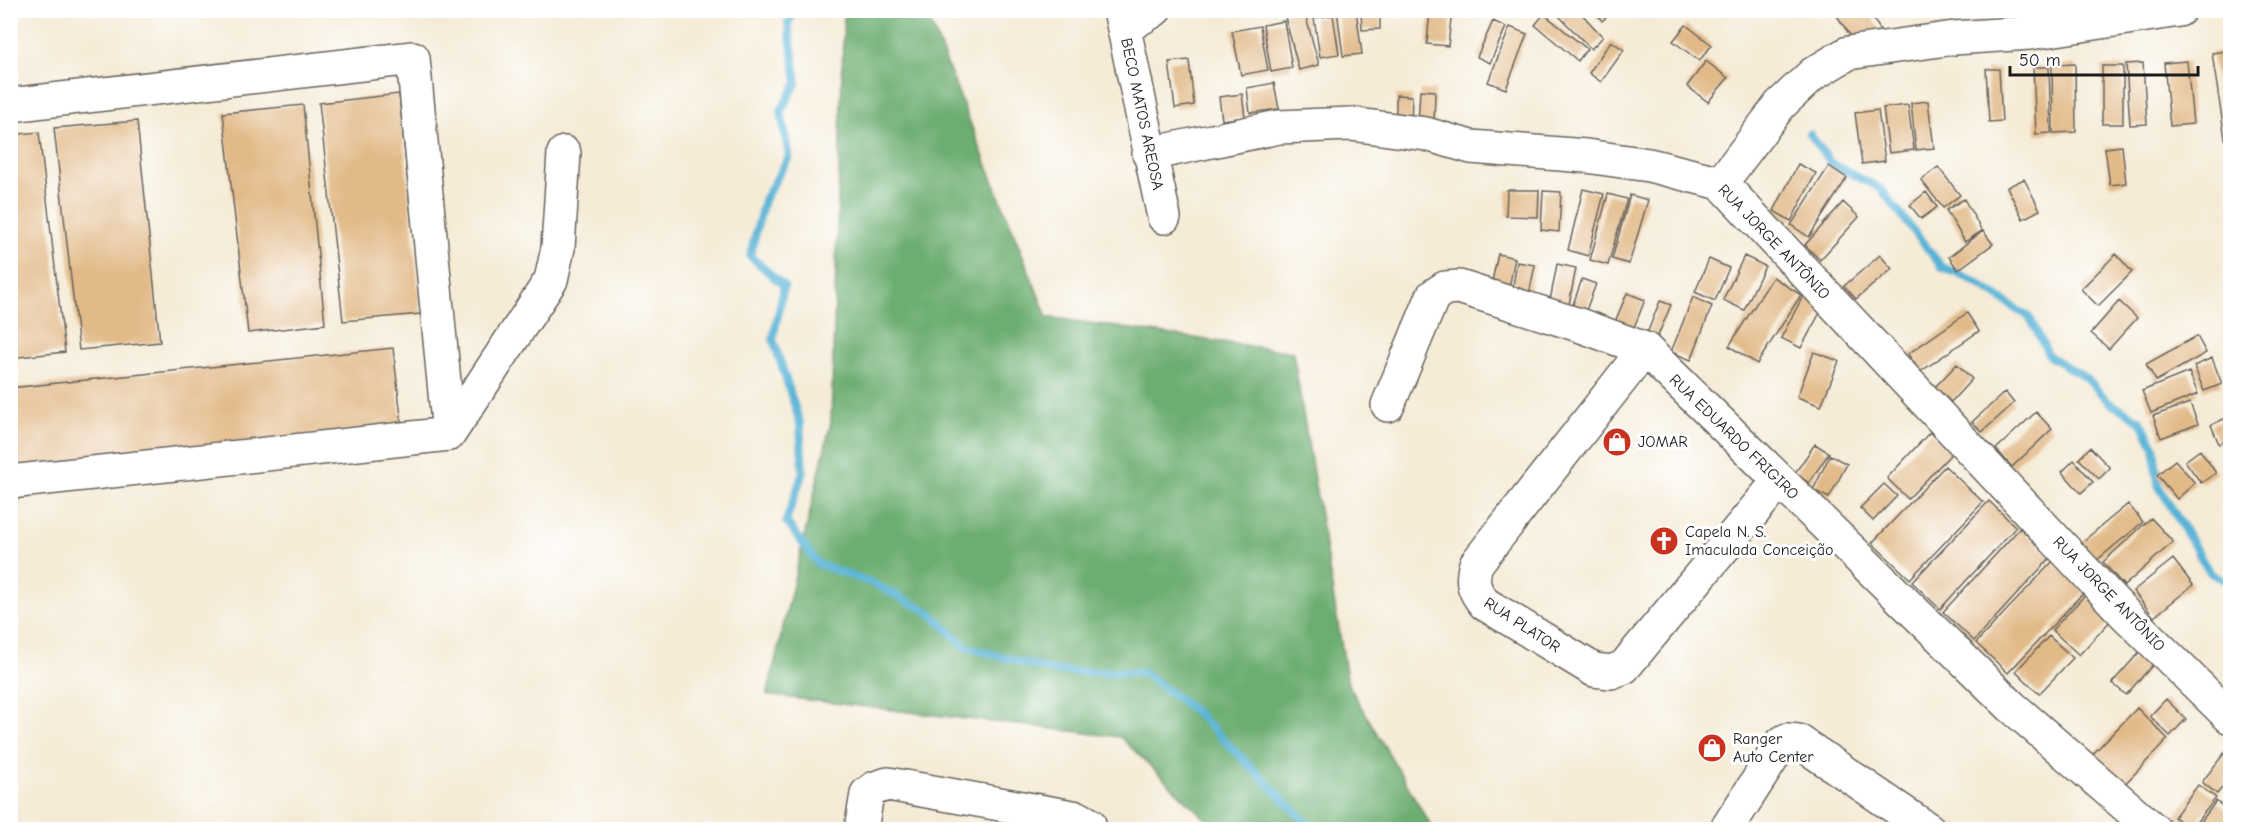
<svg xmlns="http://www.w3.org/2000/svg" width="2241" height="840" font-family="'Comic Neue',sans-serif">
	<rect width="100%" height="100%" fill="#fff"/>
	<filter id="ink" filterUnits="userSpaceOnUse"><feTurbulence type="fractalNoise" baseFrequency=".0167" numOctaves="2"/><feDisplacementMap in="SourceGraphic" scale="12" xChannelSelector="R" yChannelSelector="G"/><feConvolveMatrix kernelMatrix="1 2 1 2 8 2 1 2 1" color-interpolation-filters="sRGB"/></filter>
	<filter id="wash" filterUnits="userSpaceOnUse"><feTurbulence type="fractalNoise" baseFrequency=".008" numOctaves="4" result="noise"/><feDisplacementMap in="SourceGraphic" scale="24" xChannelSelector="R" yChannelSelector="G"/><feGaussianBlur stdDeviation="1.35" result="paint"/><feColorMatrix in="noise" values="0 0 0 0 0 0 0 0 0 0 0 0 0 0 0 0 0 1.4 0 .05"/><feComposite in="paint" operator="in"/></filter>
	<g filter="url(#wash)">
		<rect width="100%" height="100%" fill="#f5ebd6"/>
		<!-- forest -->
		<path fill="#6cad71" stroke="#446446" stroke-width="1.5" d="M844 11H926L1047 317 1293 352 1348 684 1433 829H1216L1120 737 767 695 831 422Z"/>
		<g fill="none" stroke-linecap="round" stroke-linejoin="round">
			<!-- stream -->
			<path stroke="#59b3d6" stroke-width="8" d="M795 10 788 23 797 82 781 111 789 157 764 200 750 256 784 286 773 339 800 423 803 472 786 521 818 564 872 583 929 612 966 647 1054 671 1144 673 1196 712 1314 830
				M1810 134 1831 163 1880 188 1942 267 1973 280 2030 318 2049 356 2086 378 2109 402 2141 421 2154 446 2158 485 2210 573 2230 583"/>
		</g>
		<g id="blocks">
			<!-- building -->
			<path fill="#e2ba88" d="M1295 10H1304L1319 65 1299 70 1284 13Z
				M1337 10H1356L1362 54 1343 56Z
				M1361 10H1380V29L1362 30Z
				M1430 10H1452L1448 46 1427 44Z
				M1559 10H1578L1603 37 1591 49 1556 13Z
				M1593 10H1615L1602 21Z
				M1833 10H1867L1884 35 1860 50Z
				M2007 10H2051V11L2013 25Z
				M1544 14 1587 49 1578 61 1535 25Z
				M1333 15 1339 54 1320 57 1314 18Z
				M1284 21 1292 68 1271 72 1263 25Z
				M1493 21 1506 27 1490 63 1477 57Z
				M1686 25 1712 45 1699 61 1673 41Z
				M1260 26 1268 70 1241 75 1232 31Z
				M1510 27 1527 34 1506 89 1488 82Z
				M1611 41 1624 50 1601 82 1589 73Z
				M2226 51 2230 80V139H2225L2212 53Z
				M1189 60 1194 105 1175 108 1169 62Z
				M1706 61 1728 78 1708 102 1687 86Z
				M2187 61 2193 124 2170 126 2164 63Z
				M2143 63 2147 124 2130 125 2126 64Z
				M2075 64 2076 132 2053 133 2052 65Z
				M2102 66H2123V124H2102Z
				M2033 67H2049L2051 133 2036 134Z
				M1986 69H1999L2002 121 1989 122Z
				M1274 83 1279 109 1250 113 1247 88Z
				M1420 90 1435 91 1434 126 1418 125Z
				M399 94 421 314 343 321 319 103Z
				M1242 94 1245 117 1222 120 1219 97Z
				M1396 95 1412 96 1411 127 1396 126Z
				M1928 101 1934 148 1916 150 1911 103Z
				M303 105 325 324 248 333 223 113Z
				M1908 105 1914 150 1889 153 1883 108Z
				M1878 110 1885 161 1862 164 1855 113Z
				M137 121 160 342 79 350 54 128Z
				M39 132 65 352 10 358V135Z
				M2122 146 2126 183 2110 185 2105 148Z
				M1798 164 1816 173 1791 221 1774 211Z
				M1829 166 1847 178 1809 237 1791 225Z
				M1938 167 1960 195 1943 208 1921 180Z
				M2024 179 2040 210 2023 219 2007 187Z
				M1583 189 1604 194 1588 256 1568 250Z
				M1507 190H1539L1538 217 1506 216Z
				M1543 191 1561 192 1559 232 1541 230Z
				M1926 192 1937 207 1921 219 1910 205Z
				M1608 194 1627 199 1608 265 1590 260Z
				M1630 195 1648 200 1629 264 1612 259Z
				M1964 199 1982 231 1965 242 1946 210Z
				M1843 202 1859 217 1820 260 1805 245Z
				M1983 231 1993 244 1958 270 1949 257Z
				M1498 254 1515 258 1508 293 1490 290Z
				M2116 254 2132 272 2098 306 2081 289Z
				M1880 255 1892 269 1856 299 1844 286Z
				M1744 256 1765 266 1744 310 1723 300Z
				M1709 259 1729 268 1715 301 1695 292Z
				M1517 262 1535 265 1528 300 1511 297Z
				M1557 264 1576 268 1568 310 1549 306Z
				M1773 277 1801 295 1757 364 1729 346Z
				M1582 279 1596 284 1583 318 1570 313Z
				M1627 293 1645 300 1630 337 1612 329Z
				M1804 294 1824 305 1801 348 1781 338Z
				M1693 297 1712 306 1691 360 1671 352Z
				M1660 301 1671 305 1654 345 1644 341Z
				M2119 301 2137 318 2109 349 2091 333Z
				M1967 313 1979 331 1920 372 1908 354Z
				M2197 336 2206 353 2156 381 2146 364Z
				M393 348 402 425 10 469V388Z
				M1814 352 1839 361 1821 406 1797 397Z
				M2212 358 2222 384 2204 391 2194 366Z
				M1957 364 1972 379 1951 402 1935 387Z
				M2189 372 2198 394 2151 413 2142 391Z
				M2005 392 2014 403 1982 432 1972 422Z
				M2190 403 2198 424 2161 438 2153 416Z
				M2036 412 2052 429 2012 467 1996 449Z
				M2230 416V439L2219 444 2211 425Z
				M1930 432 1952 453 1908 499 1887 478Z
				M1815 444 1829 453 1809 483 1795 473Z
				M2090 447 2110 468 2099 479 2079 459Z
				M2200 450 2216 473 2201 483 2185 461Z
				M1830 455 1847 464 1829 498 1813 490Z
				M2074 460 2093 482 2081 493 2062 472Z
				M2175 460 2195 483 2177 499 2157 475Z
				M1945 466 1983 502 1910 579 1872 543Z
				M1884 484 1897 496 1873 521 1860 508Z
				M1989 501 2016 527 1940 609 1912 582Z
				M2128 504 2143 522 2097 560 2082 542Z
				M2151 518 2173 542 2124 586 2103 562Z
				M2020 528 2051 557 1974 641 1943 612Z
				M2173 559 2193 585 2154 617 2133 591Z
				M2053 561 2085 591 2008 673 1976 643Z
				M2087 593 2113 618 2079 655 2052 630Z
				M2049 636 2073 658 2039 694 2016 671Z
				M2143 648 2157 660 2126 695 2112 683Z
				M2166 699 2186 719 2170 736 2150 716Z
				M2137 708 2168 739 2120 789 2089 758Z
				M2229 747 2230 749V778L2217 794 2202 782Z
				M2198 785 2216 798 2190 830 2174 817Z
				M2216 801 2230 812V830H2195Z"/>
		</g>
	</g>
	<g filter="url(#ink)">
		<use href="#blocks" fill-opacity="0" stroke="#68645d" stroke-width="1.5"/>
		<g fill="none" stroke-linecap="round" stroke-linejoin="round">
			<!-- minor casing -->
			<g stroke="#68645d" stroke-width="36">
				<path id="minor" d="M1120 10 1164 217
					M1124 28 1154 10
					M10 105 413 58 449 434 10 482
					M1149 154 1279 127 1351 124 1426 134 1471 147 1586 156 1649 165 1721 183 2126 615 2230 717
					M1721 183 1780 105 1813 74 1848 53 1954 38 2030 33 2179 10
					M1645 349 1476 564C1471 581 1473 590 1485 604L1594 670 1611 672 1624 667 1779 481
					M1388 405 1433 296 1445 288 1459 287 1579 325 1645 349 2011 706 2154 830
					M449 434 551 280 558 248 564 153
					M861 830 867 794 875 788 888 784 1078 818 1089 824 1090 830
					M1726 830 1782 743 1787 740 1798 741 1929 830"/>
			</g>
			<!-- minor -->
			<use href="#minor" stroke="#fff" stroke-width="33"/>
		</g>
	</g>
	<!-- icons -->
	<defs>
		<g id="shop-disc" transform="scale(1.5)"><circle r="9.5" fill="#c8321e" stroke="#fff"/><path d="M-5-2.5h2.3a2.7 3.5 0 0 1 5.4 0H5L5.5 6h-11ZM-1.5-2.5h3a1.5 2.3 0 0 0-3 0Z" fill="#fff"/></g>
		<g id="church-disc" transform="scale(1.5)"><circle r="9.5" fill="#c8321e" stroke="#fff"/><path d="M-1.2-6h2.4v3.5h3.3v2.4h-3.3V6h-2.4V-.1h-3.3v-2.4h3.3Z" fill="#fff"/></g>
	</defs>
	<g fill-rule="evenodd">
		<use href="#shop-disc" x="1617" y="442"/>
		<use href="#church-disc" x="1664" y="541"/>
		<use href="#shop-disc" x="1712" y="748"/>
	</g>
	<g text-anchor="middle" dominant-baseline="central" stroke-width="6" stroke-linejoin="round" paint-order="stroke">
		<!-- street labels -->
		<g font-size="16" fill="#1c1c1c" stroke="#fff">
			<text transform="translate(1142 114) rotate(78)">BECO MATOS AREOSA</text>
			<text transform="translate(1774 242) rotate(46)">RUA JORGE ANTÔNIO</text>
			<text transform="translate(1734 437) rotate(44)">RUA EDUARDO FRIGIRO</text>
			<text transform="translate(2109 594) rotate(46)">RUA JORGE ANTÔNIO</text>
			<text transform="translate(1522 625) rotate(33)">RUA PLATOR</text>
		</g>
		<!-- poi labels -->
		<g font-size="16" fill="#1c1c1c" stroke="#fff" text-anchor="start">
			<text x="1638" y="442">JOMAR</text>
			<text x="1685" y="532">Capela N. S.<tspan x="1685" dy="18">Imaculada Conceição</tspan></text>
			<text x="1733" y="739">Ranger<tspan x="1733" dy="18">Auto Center</tspan></text>
		</g>
	</g>
	<!-- margin -->
	<rect width="2241" height="840" fill="none" stroke="#fff" stroke-width="36"/>
	<!-- scale -->
	<path d="M2010 66v9h188v-9" fill="none" stroke="#1c1c1c" stroke-width="3"/>
	<text x="2019" y="66" font-size="18" fill="#1c1c1c" stroke="#ffffff" stroke-width="4.5" paint-order="stroke">50 m</text>
</svg>
